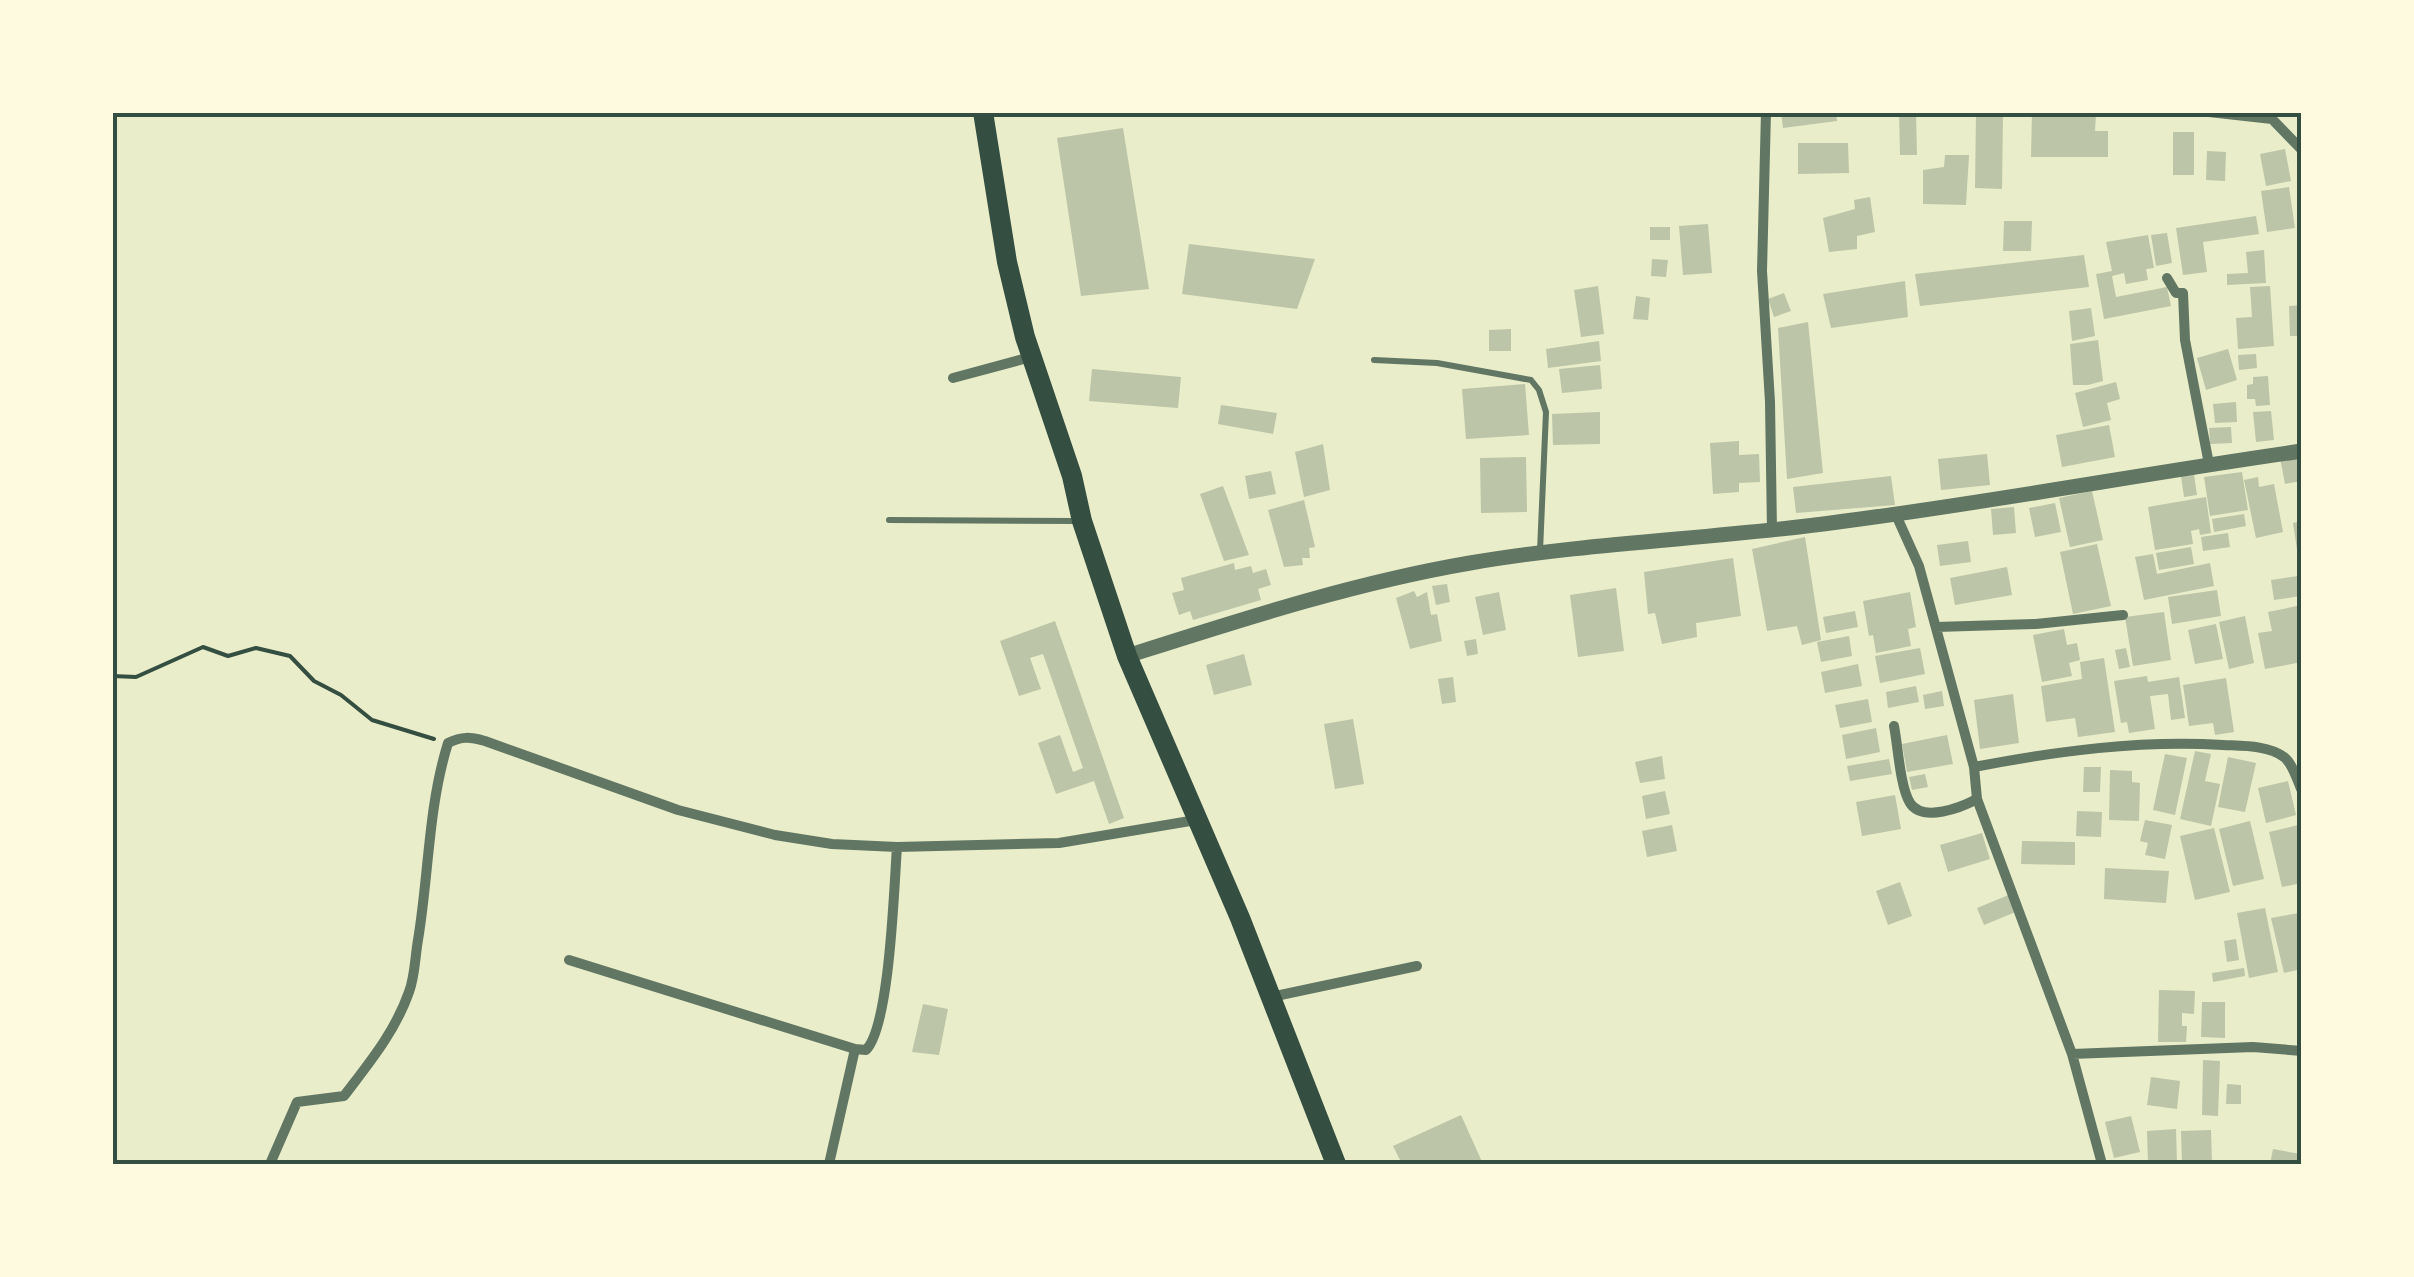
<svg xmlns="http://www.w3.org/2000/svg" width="2414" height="1277" font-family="Jost,sans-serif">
	<rect width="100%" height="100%" fill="#e9edc9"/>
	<!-- building -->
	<path fill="#bcc5a7" d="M1781 112H1836L1837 121 1783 128Z
		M1899 112H1916L1917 155H1900Z
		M2032 112 2096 114 2095 131H2108V157H2031Z
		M1976 114H2003L2002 189 1975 188Z
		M1123 128 1149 289 1081 296 1057 138Z
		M2173 132H2194V175H2173Z
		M1798 143H1848L1849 173 1798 174Z
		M2285 149 2291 181 2266 186 2260 154Z
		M2207 151 2226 152 2225 181 2206 180Z
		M1945 155H1969L1966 205 1923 204V170L1944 167Z
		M2289 187 2295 228 2267 232 2261 191Z
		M1870 197 1875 232 1857 236V249L1829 252 1823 218 1855 209 1854 200Z
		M2256 216 2259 234 2203 242 2207 272 2183 275 2176 228Z
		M2004 221H2032L2031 251H2003Z
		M1708 224 1712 273 1683 275 1679 226Z
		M1650 227H1670V240H1650Z
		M2167 233 2172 263 2156 266 2151 235Z
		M2148 235 2154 268 2146 269 2148 280 2126 284 2124 273 2112 276 2116 297 2167 287 2171 306 2104 319 2096 274 2112 271 2106 242Z
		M1189 244 1315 259 1297 309 1182 294Z
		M2264 250 2266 283 2227 285V274L2248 273 2246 252Z
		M2084 255 2089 287 1920 306 1915 274Z
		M1652 259 1668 260 1666 277 1651 276Z
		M1905 281 1908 317 1831 328 1823 294Z
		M1598 286 1604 334 1581 337 1574 290Z
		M2270 286 2274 346 2238 349 2236 318 2252 317 2250 287Z
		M1784 293 1791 311 1774 317 1768 299Z
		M1636 296 1650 298 1648 320 1633 319Z
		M2302 305V336H2290L2289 306Z
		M2091 308 2095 336 2072 341 2069 311Z
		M1808 322 1823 473 1787 479 1778 328Z
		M1511 329V351H1489V330Z
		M2098 340 2103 381 2088 385H2073L2070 344Z
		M1599 341 1601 361 1548 368 1546 349Z
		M2228 349 2237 380 2206 390 2197 358Z
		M2256 354 2257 368 2239 370 2238 355Z
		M1600 365 1602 389 1562 393 1559 369Z
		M1092 369 1181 377 1178 408 1089 401Z
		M2268 376 2270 405 2256 406 2255 399H2247V385L2253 384V377Z
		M2116 382 2120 399 2107 403 2111 420 2083 427 2075 393Z
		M1525 384 1529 435 1466 439 1462 389Z
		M2236 402 2237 422 2215 423 2213 404Z
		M1221 405 1277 413 1273 434 1218 424Z
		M2271 411 2274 440 2256 442 2253 412Z
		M1600 412V444L1553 445 1552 414Z
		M2109 425 2115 457 2062 467 2056 435Z
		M2231 427 2232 443 2210 444 2209 428Z
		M1739 441V455L1759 454 1760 482 1739 483V492L1713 494 1710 443Z
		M1323 444 1330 490 1304 497 1295 452Z
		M1987 454 1990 485 1941 490 1938 459Z
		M2302 454V481L2285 484 2280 458Z
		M1526 457 1527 512 1481 513 1480 458Z
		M1271 471 1276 494 1249 499 1245 476Z
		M2242 472 2248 510 2210 516 2204 477Z
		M2194 474 2197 495 2184 497 2181 476Z
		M1891 476 1895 505 1796 513 1793 487Z
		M2258 477 2259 487 2274 484 2283 532 2256 538 2244 480Z
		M1223 486 1249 555 1224 561 1200 494Z
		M2092 491 2103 540 2070 547 2059 498Z
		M2206 497 2211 533 2200 535 2199 529 2191 531 2193 544 2155 550 2148 507Z
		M1304 500 1315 547 1309 548 1310 558H1302L1303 565 1284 567 1268 510Z
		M2055 503 2061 532 2035 537 2029 508Z
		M2014 507 2016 533 1993 535 1991 509Z
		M2244 514 2246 526 2214 532 2212 519Z
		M2302 521V563H2299L2293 523Z
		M2228 533 2230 547 2203 551 2201 537Z
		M1805 537 1821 640 1802 645 1797 626 1767 631 1752 549Z
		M1968 541 1971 562 1940 566 1937 545Z
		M2097 544 2111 606 2073 614 2060 552Z
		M2191 547 2194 564 2159 570 2156 553Z
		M2153 554 2157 574 2210 563 2214 586 2144 600 2135 557Z
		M1733 558 1741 616 1696 623 1697 637 1662 644 1655 613 1648 614 1644 572Z
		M1234 563 1235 570 1251 566 1253 573 1266 569 1271 585 1258 589 1261 600 1193 620 1190 611 1179 615 1172 593 1184 590 1181 578Z
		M2007 567 2012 595 1955 605 1950 578Z
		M2298 576 2301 596 2274 600 2271 580Z
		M1447 584 1450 602 1436 605 1432 586Z
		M1616 588 1624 651 1578 657 1570 595Z
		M2217 590 2221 616 2172 624 2168 597Z
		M1414 591 1417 597 1427 592 1431 615 1437 614 1442 641 1410 649 1396 598Z
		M1499 592 1506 630 1483 635 1475 597Z
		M1910 592 1916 627 1908 629 1911 646 1876 653 1873 635 1869 636 1863 601Z
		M2302 605V662L2265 669 2258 633 2272 631 2268 612Z
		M1855 611 1858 627 1826 633 1823 617Z
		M2164 612 2171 660 2133 666 2125 617Z
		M2245 616 2254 663 2229 669 2219 622Z
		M1055 621 1124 818 1109 824 1094 781 1056 794 1038 743 1060 735 1073 772 1083 768 1043 654 1030 658 1041 689 1019 696 1000 641Z
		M2216 624 2223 659 2195 664 2188 630Z
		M2064 629 2067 645 2077 643 2080 660 2069 663 2072 676 2042 682 2033 635Z
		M1849 636 1852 656 1821 662 1817 642Z
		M1476 639 1478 654 1467 656 1464 641Z
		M1920 648 1925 674 1880 683 1875 656Z
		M2126 648 2130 667 2119 669 2115 650Z
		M1244 654 1252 685 1214 695 1206 665Z
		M2104 658 2115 732 2078 737 2075 718 2046 722 2041 686 2082 679 2080 662Z
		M1858 664 1862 686 1825 693 1821 672Z
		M2147 676 2148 682 2179 677 2185 718 2171 720 2168 694 2150 696 2155 729 2129 733 2127 722 2121 723 2114 681Z
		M1453 677 1456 702 1442 704 1438 679Z
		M2226 678 2234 732 2215 735 2213 723 2189 726 2183 685Z
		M1916 686 1919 702 1888 708 1886 692Z
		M1942 691 1944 706 1925 709 1923 695Z
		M2013 694 2019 743 1980 749 1974 700Z
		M1868 699 1872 722 1840 728 1835 705Z
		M1353 719 1364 784 1335 789 1324 724Z
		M1876 728 1880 752 1846 759 1842 735Z
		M1947 735 1953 764 1907 772 1902 744Z
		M2195 751 2211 754 2205 781 2220 784 2211 826 2180 819Z
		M2165 754 2187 758 2175 815 2153 810Z
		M1662 756 1665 779 1640 783 1635 762Z
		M2228 757 2256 763 2245 812 2218 807Z
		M1889 759 1892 774 1850 781 1847 766Z
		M2084 767H2101L2100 792H2083Z
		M2110 770 2132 771V782L2140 783 2139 821 2109 820Z
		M1925 774 1928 787 1912 790 1909 777Z
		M2288 781 2296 815 2266 823 2258 788Z
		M1665 791 1670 814 1646 819 1642 796Z
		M1895 795 1901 829 1862 836 1856 802Z
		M2077 811 2102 812 2101 837 2076 836Z
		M2145 820 2172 825 2165 859 2145 855 2148 843 2140 841Z
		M2250 821 2264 879 2233 886 2219 829Z
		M2302 824V883L2282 887 2269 832Z
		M1672 825 1677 851 1647 857 1642 831Z
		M2214 828 2230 892 2195 900 2180 836Z
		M1982 833 1990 859 1948 872 1940 845Z
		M2022 841 2075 842V865L2021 864Z
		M2105 868 2169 871 2166 903 2104 899Z
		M1900 882 1912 916 1888 925 1876 891Z
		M2011 894 2018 911 1984 925 1977 908Z
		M2265 908 2278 972 2249 978 2237 913Z
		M2299 913 2302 969 2284 973 2271 918Z
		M2236 939 2239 960 2227 962 2224 941Z
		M2244 968 2245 976 2213 982 2212 973Z
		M2159 990 2195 991 2194 1014 2182 1013V1026H2187L2186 1042H2158Z
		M2202 1002H2225V1038L2201 1037Z
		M923 1004 948 1009 939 1055 912 1052Z
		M2203 1060 2220 1061 2218 1116 2202 1115Z
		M2151 1077 2180 1081 2177 1109 2147 1105Z
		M2227 1084 2241 1085V1104H2226Z
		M1461 1115 1483 1164H1402L1393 1146Z
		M2131 1116 2140 1152 2114 1158 2105 1122Z
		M2176 1129 2177 1164H2148L2147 1131Z
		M2211 1130 2212 1164H2182L2181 1131Z
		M2273 1149 2300 1154 2298 1164H2270Z"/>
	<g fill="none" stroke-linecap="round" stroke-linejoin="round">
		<!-- path -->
		<path stroke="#344e41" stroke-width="4" d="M112 676 136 677 203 647 228 656 256 648 290 656 314 681 341 695 372 720 434 739"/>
		<!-- service -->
		<path stroke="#617663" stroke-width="6" d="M1374 360 1437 363 1531 380 1539 390 1546 412 1540 551
			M889 520 1076 521"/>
		<!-- minor -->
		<path stroke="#617663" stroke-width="10" d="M1766 112 1762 271 1770 402 1772 531
			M2209 112 2272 119 2266 112
			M2272 119 2302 150
			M2167 278 2176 293H2183L2185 340 2209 464
			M953 378 1031 357
			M1896 515 1919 566 1974 767C2057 751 2139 740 2223 745 2242 746 2268 745 2284 757 2293 764 2297 780 2302 791
			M1936 627 2036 624 2123 615
			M1894 726C1898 746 1900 787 1910 803 1923 823 1962 807 1977 799L1974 767
			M1977 799 2072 1054 2102 1164
			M569 960 855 1049
			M1271 997 1417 966
			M2072 1054 2253 1047 2302 1051
			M270 1164 297 1102 344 1096C369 1063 395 1032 409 992 415 976 415 957 418 940 429 874 428 807 448 743 462 736 470 737 485 741L678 810 775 835 832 844 897 847 1059 843 1196 820
			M829 1164 855 1049 866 1050C890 1026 894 886 897 847"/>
		<!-- tertiary -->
		<path stroke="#617663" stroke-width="15" d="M1127 656C1240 620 1353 583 1470 563 1592 542 1716 539 1838 522 1993 502 2147 473 2302 451"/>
		<!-- trunk -->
		<path stroke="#344e41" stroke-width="20" d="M983 112 1007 262 1025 337 1072 476 1082 521 1127 656 1240 918 1336 1164"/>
	</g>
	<!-- border -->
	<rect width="2414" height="1277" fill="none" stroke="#fefae0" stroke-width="230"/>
	<rect x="115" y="115" width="2184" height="1047" fill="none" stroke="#344e41" stroke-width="4"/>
</svg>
